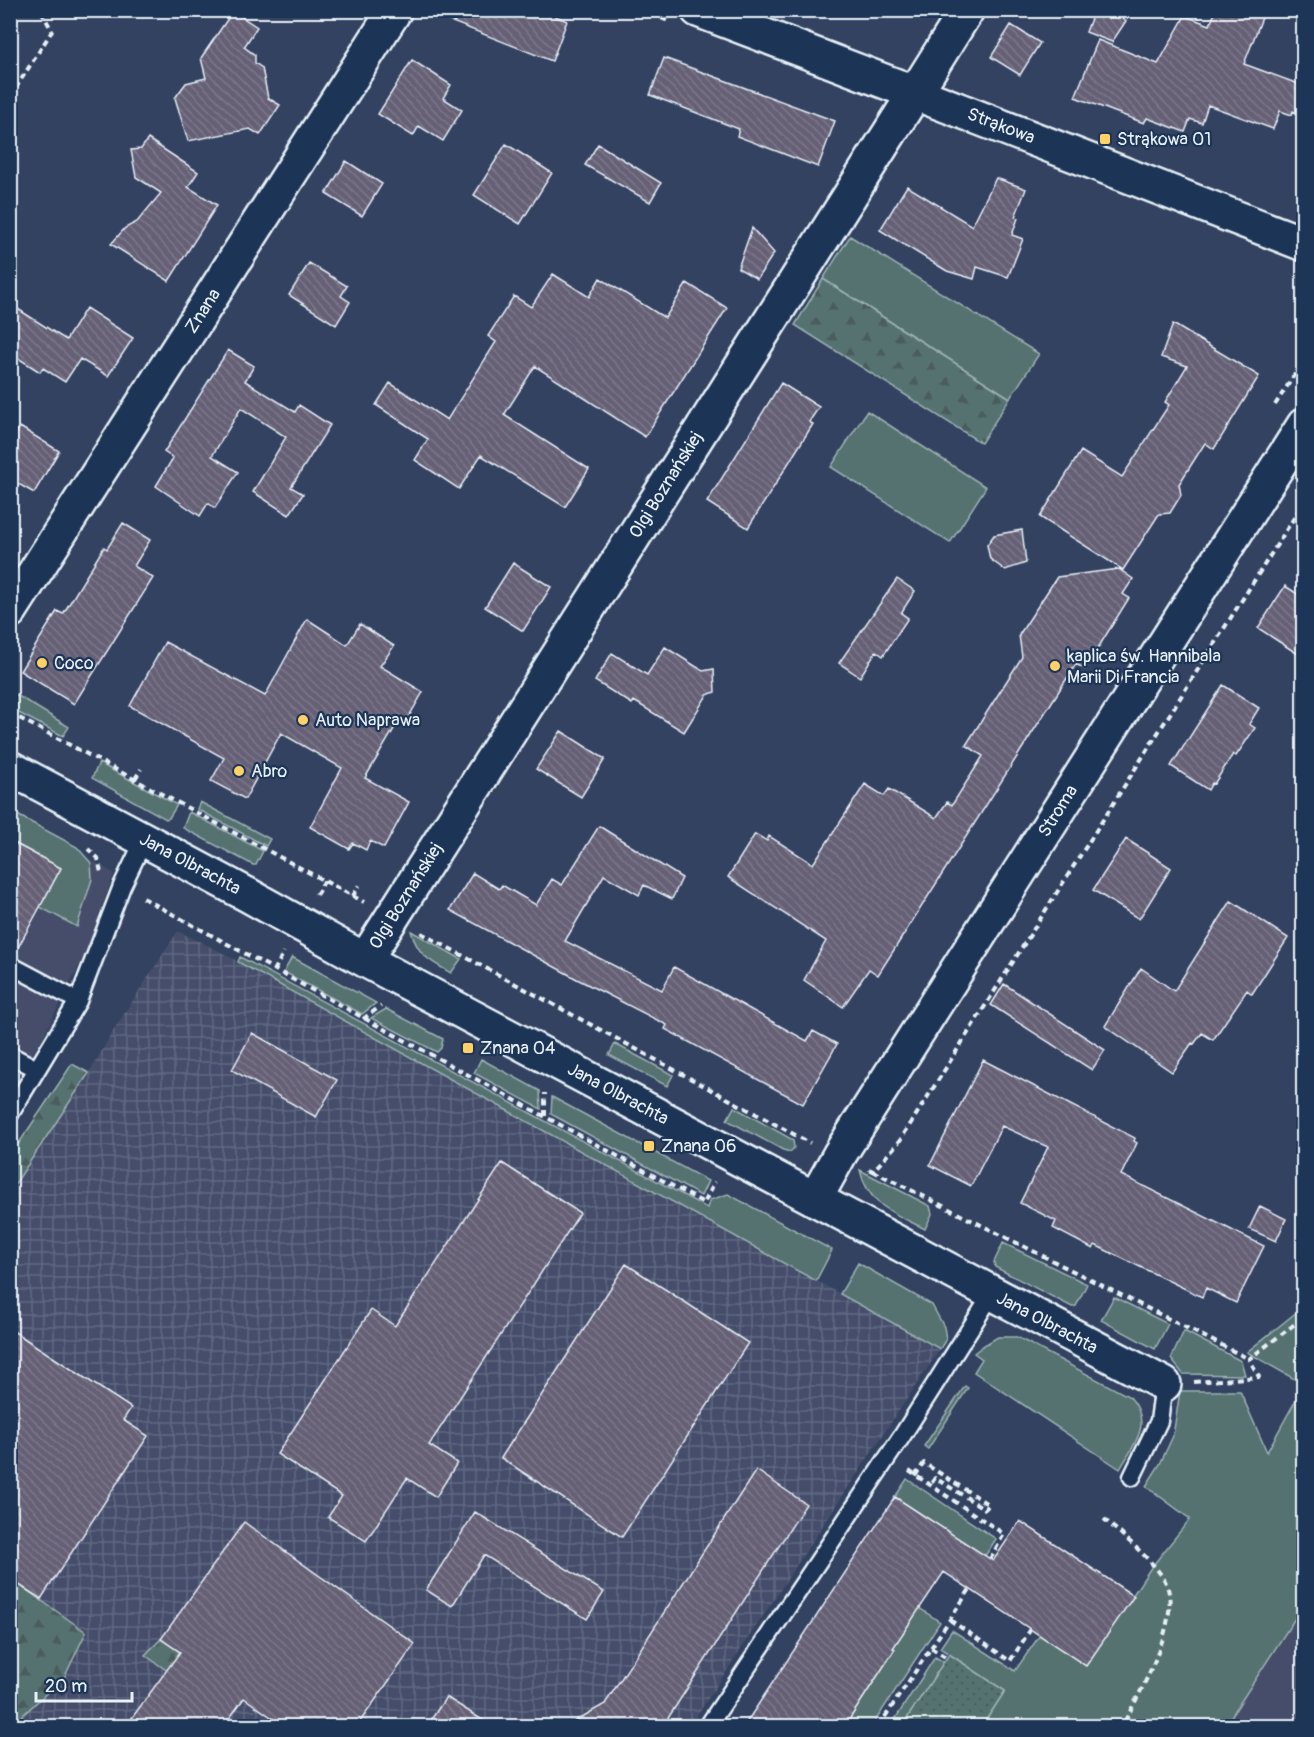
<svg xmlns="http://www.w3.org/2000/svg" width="1314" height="1737" font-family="Pangolin,sans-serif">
	<defs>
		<pattern id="industrial-grid" width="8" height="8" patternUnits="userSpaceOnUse" patternTransform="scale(1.5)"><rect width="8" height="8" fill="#454e6a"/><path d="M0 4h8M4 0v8" fill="none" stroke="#606880"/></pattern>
		<pattern id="forest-firs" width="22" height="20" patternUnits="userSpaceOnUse" patternTransform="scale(1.5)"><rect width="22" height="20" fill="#547270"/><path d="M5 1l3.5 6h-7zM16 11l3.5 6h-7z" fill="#4c5b5b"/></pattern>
		<pattern id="park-dots" width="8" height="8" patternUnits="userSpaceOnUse" patternTransform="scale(1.5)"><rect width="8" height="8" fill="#547270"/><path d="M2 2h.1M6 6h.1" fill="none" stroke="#4c5b5b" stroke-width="1.8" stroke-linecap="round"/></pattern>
		<pattern id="building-back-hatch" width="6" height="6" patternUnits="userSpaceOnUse" patternTransform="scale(1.5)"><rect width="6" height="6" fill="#666076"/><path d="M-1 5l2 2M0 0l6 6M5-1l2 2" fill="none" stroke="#7c778a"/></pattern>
	</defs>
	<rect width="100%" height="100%" fill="#334260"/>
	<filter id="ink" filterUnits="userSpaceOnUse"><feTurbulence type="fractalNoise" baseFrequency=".0167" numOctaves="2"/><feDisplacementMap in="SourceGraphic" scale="12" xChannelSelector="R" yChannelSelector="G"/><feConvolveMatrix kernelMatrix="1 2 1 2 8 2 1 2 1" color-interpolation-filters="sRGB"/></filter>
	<g filter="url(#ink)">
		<!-- built -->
		<path fill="#454e6a" d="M11 816 114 873 85 954 43 1037 11 1087Z
			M1303 1606V1726H1225Z"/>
		<!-- industrial -->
		<path fill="url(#industrial-grid)" d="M178 931 219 951 940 1349 690 1726H11V1190L89 1073 113 1031Z"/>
		<!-- grass -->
		<path fill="#547270" stroke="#9eb2b4" stroke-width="1.5" d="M850 236 1039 354 1010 398 823 279Z
			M867 411 986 487 950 543 831 467Z
			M10 691 69 727 63 736 11 709Z
			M99 763 177 805 169 818 166 819 92 778Z
			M200 802 270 839 266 846 197 809Z
			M10 811 77 847 91 863 92 879 77 927 40 907 61 868 11 841Z
			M189 812 263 851 256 865H253L183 828Z
			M411 931 461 959 451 973C430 961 418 956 411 931Z
			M240 957 707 1208 710 1200 728 1194 832 1250 816 1281 238 962Z
			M292 957 376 1003 362 1014 284 972Z
			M386 1009 443 1039 441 1048 437 1052 371 1018Z
			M615 1044 673 1075 667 1086 609 1055Z
			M481 1059 540 1091 541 1109 474 1073Z
			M552 1097 708 1181 701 1196 551 1114Z
			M734 1107 793 1140 794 1148 790 1152 783 1150 727 1120Z
			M860 1170 930 1206 932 1214 925 1229C896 1214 868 1206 860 1170Z
			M1003 1243 1087 1284 1076 1306 1072 1307 995 1267 994 1262Z
			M858 1263 932 1305 944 1327 946 1339 940 1349 840 1294Z
			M1114 1297 1168 1324 1155 1349 1101 1320Z
			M1303 1307V1384L1247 1352Z
			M1184 1331 1241 1361 1245 1375 1183 1374 1171 1359Z
			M998 1337H1017L1130 1397C1153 1423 1135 1443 1120 1469L974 1372 982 1359 974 1353 984 1345Z
			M965 1386 968 1388 928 1449 924 1446Z
			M1303 1387V1606L1225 1726H982L1005 1691 940 1648 952 1630 1015 1671 1040 1635 1086 1666 1150 1569 1190 1519 1146 1486 1160 1464 1173 1436 1180 1391H1240L1267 1452Z
			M907 1479 996 1539 985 1556 895 1497Z
			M852 1563 940 1622 872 1726H845L895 1649 826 1603Z
			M935 1657 944 1662 902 1726H896L892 1724Z"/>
		<!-- forest -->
		<path fill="url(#forest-firs)" stroke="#9eb2b4" stroke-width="1.5" d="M823 279 1010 398 981 443 795 325Z
			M72 1064 89 1073 11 1190V1155Z
			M15 1582 86 1632 65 1676 11 1726 10 1589Z
			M161 1639 244 1698 231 1716 145 1655Z"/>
		<!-- park -->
		<path fill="url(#park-dots)" stroke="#9eb2b4" stroke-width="1.5" d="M949 1654 1005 1691 982 1726H902Z"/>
		<!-- building -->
		<path fill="url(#building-back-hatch)" stroke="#e8f1f8" stroke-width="1.5" d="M427 10H541L567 21 552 61 427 12Z
			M1094 10H1110L1126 21 1112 42 1086 32Z
			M1216 10H1265L1244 64 1304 86V116L1293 111 1292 115 1280 111 1273 129 1208 105 1202 123 1190 119 1185 132 1147 118 1144 123 1075 97 1098 40 1158 64 1185 16 1210 25Z
			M233 11 257 27 244 47 255 55V63L262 68 268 98 280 105 260 135 250 129 188 141 175 98 186 83 206 78 201 58Z
			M1011 25 1040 43 1020 75 991 57Z
			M664 58 835 121 818 167 737 136 739 129 650 95Z
			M412 60 451 85 443 98 462 110 443 141 419 126 413 136 378 114Z
			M148 139 198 172 188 187 217 205 169 281 111 244 125 228 137 222 161 193 136 177 131 150 141 149Z
			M506 144 552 173 520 224 474 195Z
			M598 144 661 183 650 202 585 165Z
			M346 161 382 184 362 216 326 194Z
			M996 178 1026 189 1015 217 1018 218 1012 235 1023 239 1008 277 977 267 974 279 947 271 880 230 907 186 972 226Z
			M752 228 774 253 757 279 738 268Z
			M309 263 347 286 341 296 350 302 336 325 289 295Z
			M553 274 589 297 600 278 665 318 687 283 727 308 645 437 535 366 504 415 589 469 565 507 481 455 459 489 415 460 428 439 376 405 390 383 447 420 496 342 488 336 514 296 531 307Z
			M10 304 66 340 86 308 133 338 108 376 80 359 65 382 43 368 40 372 10 353Z
			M1173 324 1259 376 1214 449 1205 443 1179 484 1181 495 1170 513 1159 514 1123 570 1040 517 1081 451 1122 477 1169 405 1165 402 1187 366 1161 357Z
			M228 350 254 366 245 381 295 412 299 405 330 425 291 487 303 494 289 515 253 492 286 437 241 408 212 456 238 472 215 508 208 503 200 516 156 486 173 458 164 452Z
			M781 383 819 407 809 422 813 424 748 528 707 502Z
			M20 427 59 451 34 493 10 479V442Z
			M123 523 150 540 134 566 153 578 74 704 20 671 57 611 63 614 104 547 107 549Z
			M1022 530 1026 563 1005 570 990 559 987 545 994 535Z
			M513 563 551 587 523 631 485 607Z
			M1119 569 1133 579 1123 594 1129 598 1085 669 1076 664 878 975 869 969 843 1007 804 980 826 941 728 877 755 834 767 841 769 836 813 864 865 784 884 796 889 789 936 818 947 802 952 805 983 756 966 745 1022 657 1019 635 1057 577Z
			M897 579 915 591 901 613 908 618 883 656 876 651 860 677 839 663Z
			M1285 586 1304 598V658L1258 628Z
			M307 619 347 645 360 624 394 646 380 666 423 692 404 725 398 722 365 778 409 802 384 848 370 841 366 850 353 843 349 849 310 827 342 768 281 733 245 799 211 781 224 758 130 706 165 642 265 696Z
			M665 647 703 671 714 669 715 692 707 695 684 732 634 701 632 704 595 681 612 653 647 675Z
			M1223 685 1259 708 1249 724 1255 728 1236 756 1233 754 1214 784 1212 783 1208 790 1171 766Z
			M561 731 605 759 581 797 536 769Z
			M599 826 682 878 672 899 644 885 639 895 604 875 565 941 662 990 674 967 807 1041 813 1031 837 1044 803 1104 665 1029 667 1025 577 979 450 910 473 873 499 889 502 885 536 905 552 879 562 885Z
			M1126 839 1171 868 1139 919 1093 890Z
			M10 841 61 868 14 955H10Z
			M1231 901 1288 938 1252 994 1247 990 1213 1040 1202 1033 1194 1044 1192 1043 1172 1072 1105 1026 1141 968 1174 991Z
			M1004 984 1105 1050 1092 1070 991 1005Z
			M252 1033 337 1080 316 1117 232 1070Z
			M983 1060 1135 1138 1134 1141 1137 1143 1121 1175 1264 1246 1236 1303 1206 1288 1202 1297 1095 1245 1093 1249 1053 1228 1056 1221 1020 1203 1048 1147 1002 1126 971 1186 930 1165Z
			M502 1163 580 1213 429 1445 457 1463 436 1497 407 1478 366 1541 328 1517 342 1496 277 1454 371 1310 395 1326Z
			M1260 1206 1286 1219 1276 1241 1249 1229Z
			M626 1264 748 1343 622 1537 501 1458Z
			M10 1329 131 1408 123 1420 148 1436 41 1599 10 1579Z
			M756 1470 806 1504 663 1726H566L605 1704Z
			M895 1497 993 1561 1020 1521 1134 1596 1086 1666 944 1572 893 1648 895 1649 845 1726H744Z
			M475 1512 604 1592 587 1619 484 1555 452 1606 426 1590Z
			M244 1522 415 1644 357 1726H284L244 1698 224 1726H126L180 1652 161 1639Z
			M446 1697 492 1726H427Z"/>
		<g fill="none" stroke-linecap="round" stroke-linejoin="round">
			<!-- lane casing -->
			<g stroke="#e8f1f8" stroke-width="21">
				<path id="lane" d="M10 965 78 1001
					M10 1055 37 1069
					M10 1114 78 1001 122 886 144 840
					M1132 1477 1159 1421 1164 1384
					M708 1726 902 1436 992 1294"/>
			</g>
			<!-- street casing -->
			<g stroke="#e8f1f8" stroke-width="38">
				<path id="street" d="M698 10 915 93 967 10
					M10 611 395 10
					M815 1199 1164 1384"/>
			</g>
			<!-- secondary casing -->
			<g stroke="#e8f1f8" stroke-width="38">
				<path id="secondary" d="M10 768 248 895 365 960 815 1199 840 1154 1304 425
					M365 960 915 93 1304 244"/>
			</g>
			<!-- path -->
			<path stroke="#e8f1f8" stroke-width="4" stroke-dasharray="6 4.5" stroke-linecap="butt" d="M642 10 668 21
				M10 97 52 31 41 10
				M1275 405 1304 360
				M10 713 364 902
				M135 779 141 769
				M88 849 98 858 101 873
				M316 895 325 880
				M353 896 359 885
				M143 898 704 1203 715 1182
				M421 933 810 1143
				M274 971 284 952
				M363 1019 381 1006
				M545 1116V1093
				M869 1169 873 1171 899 1142 1304 502
				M873 1171 1249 1359
				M1194 1382 1259 1377 1249 1359 1304 1317
				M909 1471 1004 1534 990 1559
				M915 1476 924 1463 989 1505 985 1509 935 1478 930 1485
				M1104 1519C1122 1535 1153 1560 1165 1581 1184 1616 1139 1695 1122 1726
				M950 1620 1010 1661 1031 1629
				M931 1648 947 1658
				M879 1726 970 1589"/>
			<!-- lane -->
			<use href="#lane" stroke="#1d3557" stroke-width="16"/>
			<!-- street -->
			<use href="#street" stroke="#1d3557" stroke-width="33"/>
			<!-- secondary -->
			<use href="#secondary" stroke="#1d3557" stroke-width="33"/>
		</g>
	</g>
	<!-- markers -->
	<g fill="#ffd166" stroke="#1d3557" stroke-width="2">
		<rect x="1099" y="133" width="12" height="12" rx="3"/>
		<circle cx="42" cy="663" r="6"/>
		<circle cx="1055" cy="666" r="6"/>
		<circle cx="303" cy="720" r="6"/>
		<circle cx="239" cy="771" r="6"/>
		<rect x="462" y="1042" width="12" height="12" rx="3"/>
		<rect x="643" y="1140" width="12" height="12" rx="3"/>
	</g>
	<g text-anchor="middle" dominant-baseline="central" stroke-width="4.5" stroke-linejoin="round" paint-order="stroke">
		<!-- street labels -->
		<g font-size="18" fill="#e8f1f8" stroke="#1d3557">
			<text transform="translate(1001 126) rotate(21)">Strąkowa</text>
			<text transform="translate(203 311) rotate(-57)">Znana</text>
			<text transform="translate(666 485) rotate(-58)">Olgi Boznańskiej</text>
			<text transform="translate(1058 811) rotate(-58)">Stroma</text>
			<text transform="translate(190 864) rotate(28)">Jana Olbrachta</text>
			<text transform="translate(406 896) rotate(-58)">Olgi Boznańskiej</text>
			<text transform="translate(618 1094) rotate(28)">Jana Olbrachta</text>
			<text transform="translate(1047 1323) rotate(28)">Jana Olbrachta</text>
		</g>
		<!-- poi labels -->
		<g font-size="18" fill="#e8f1f8" stroke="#1d3557" text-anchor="start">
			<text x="1117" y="139">Strąkowa 01</text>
			<text x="1067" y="656">kaplica św. Hannibala<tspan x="1067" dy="21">Marii Di Francia</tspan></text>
			<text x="54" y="663">Coco</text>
			<text x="315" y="720">Auto Naprawa</text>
			<text x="251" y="771">Abro</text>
			<text x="480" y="1048">Znana 04</text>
			<text x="661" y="1146">Znana 06</text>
		</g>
	</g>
	<!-- margin -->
	<rect width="1314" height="1737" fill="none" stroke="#1d3557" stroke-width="36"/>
	<rect x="18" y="18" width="1278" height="1701" fill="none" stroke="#e8f1f8" stroke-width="2" filter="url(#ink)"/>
	<!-- scale -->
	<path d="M36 1692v9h96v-9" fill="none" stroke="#e8f1f8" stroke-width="3"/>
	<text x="45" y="1692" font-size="18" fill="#e8f1f8" stroke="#1d3557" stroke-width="4.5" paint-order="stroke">20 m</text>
</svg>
